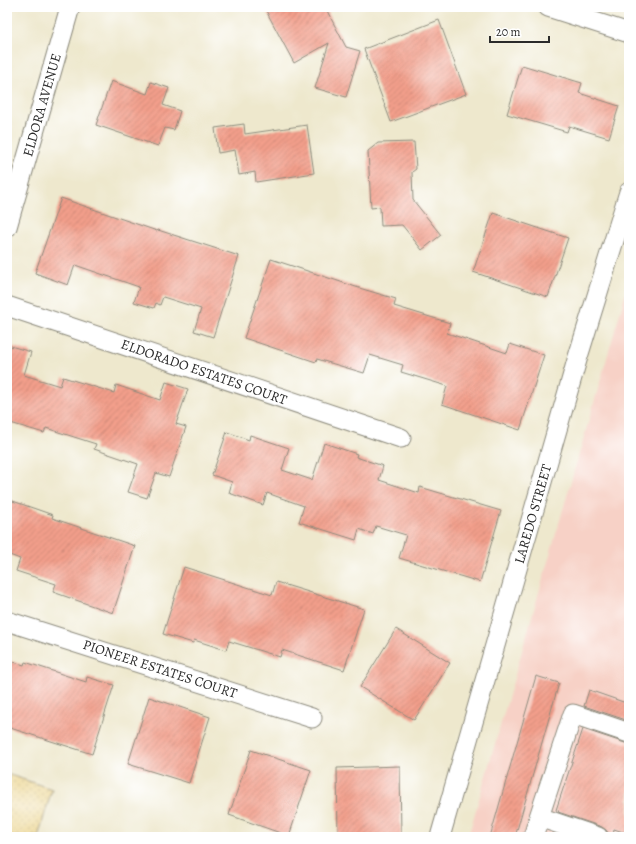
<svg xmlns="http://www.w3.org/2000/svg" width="636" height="844" font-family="Alegreya,serif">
	<defs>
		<pattern id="sand-dots" width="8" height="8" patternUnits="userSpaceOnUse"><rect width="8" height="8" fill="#eeda9e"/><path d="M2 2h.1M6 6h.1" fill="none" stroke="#cb8" stroke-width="1.8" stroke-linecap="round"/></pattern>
		<pattern id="building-hatch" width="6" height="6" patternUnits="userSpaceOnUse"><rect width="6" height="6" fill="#f39f8b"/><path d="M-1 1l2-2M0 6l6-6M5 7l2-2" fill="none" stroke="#c58272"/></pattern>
	</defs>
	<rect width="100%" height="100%" fill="#fff"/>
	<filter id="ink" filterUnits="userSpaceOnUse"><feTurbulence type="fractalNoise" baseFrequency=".025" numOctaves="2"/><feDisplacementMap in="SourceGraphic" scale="8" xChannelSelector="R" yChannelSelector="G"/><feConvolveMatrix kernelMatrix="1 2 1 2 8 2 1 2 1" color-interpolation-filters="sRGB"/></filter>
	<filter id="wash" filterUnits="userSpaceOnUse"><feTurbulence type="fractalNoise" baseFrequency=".012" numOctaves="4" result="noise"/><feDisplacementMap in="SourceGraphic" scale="16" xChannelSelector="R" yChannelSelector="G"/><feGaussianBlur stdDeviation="0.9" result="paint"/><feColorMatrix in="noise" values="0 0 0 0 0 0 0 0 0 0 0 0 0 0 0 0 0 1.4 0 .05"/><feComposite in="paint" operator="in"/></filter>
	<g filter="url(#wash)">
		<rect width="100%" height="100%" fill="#eee8cd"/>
		<!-- built -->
		<path fill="#f7d1c6" d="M629 282V837H468Z"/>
		<!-- sand -->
		<path fill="url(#sand-dots)" stroke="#8c8264" d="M7 774 52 789 38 837H7Z"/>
		<g id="blocks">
			<!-- building -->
			<path fill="url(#building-hatch)" d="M264 7H325L346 47 360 51 346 97 315 88 329 43 294 63Z
				M439 20 466 94 391 122 364 49Z
				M522 65 582 83 579 93 619 106 609 138 569 126 567 132 507 114Z
				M111 81 147 94 151 82 169 88 163 105 180 111 174 130 165 128 158 146 96 125Z
				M244 124 245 134 307 125 314 173 256 182 255 172 239 175 235 150 218 153 215 128Z
				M414 142 416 169 412 172 413 200 441 235 422 250 402 225 381 226 380 207 371 208 368 151 378 143Z
				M61 198 157 231 158 230 239 256 213 337 194 331 201 309 163 297 160 305 156 303 154 308 134 302 139 287 75 265 68 285 35 273Z
				M493 213 568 238 548 297 473 272Z
				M271 259 356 287 396 299 394 306 450 323 447 333 507 353 510 344 544 355 520 430 442 404 447 386 401 372 403 365 370 355 364 373 317 359 316 362 244 338Z
				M7 345 31 352 24 375 60 386 63 377 114 393 116 385 160 400 166 382 188 389 176 424 186 427 169 477 156 473 147 498 128 492 138 464 94 449 96 444 46 428 44 433 7 422Z
				M227 432 249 440 250 435 289 448 282 470 312 480 324 443 357 454 356 457 383 466 379 480 419 493 420 487 501 511 480 582 399 558 406 535 376 526 373 534 359 529 356 540 299 522 304 506 267 493 263 505 229 493 232 482 212 475Z
				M7 499 53 515 52 518 135 546 113 613 53 592 56 584 16 571 20 559 7 554Z
				M184 567 272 595 276 582 364 609 344 670 282 650 280 657 229 641 226 650 194 640 193 643 163 634Z
				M396 629 450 663 414 720 360 687Z
				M7 660 24 665 25 662 86 682 87 677 114 685 92 754 7 727Z
				M536 676 559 683 515 837H490Z
				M589 690 629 704V721L584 706Z
				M149 697 210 717 189 783 128 764Z
				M583 729 625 743 629 744V834L614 829 613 837H609V834L606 830 602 827 558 812 559 811 556 810Z
				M251 750 311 770 289 836 229 815Z
				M400 766 401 836 338 837 337 768Z"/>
		</g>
	</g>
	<g filter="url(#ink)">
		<use href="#blocks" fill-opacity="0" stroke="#8c8a7c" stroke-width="1"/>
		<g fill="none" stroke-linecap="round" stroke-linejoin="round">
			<!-- minor casing -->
			<g stroke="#8c8a7c" stroke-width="21">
				<path id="minor" d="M548 7 629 33
					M7 227 70 7
					M7 306 401 438
					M7 621 312 718
					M440 837 577 360 629 192
					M533 837 539 817
					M598 837 539 817 573 714 629 733"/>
			</g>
			<!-- minor -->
			<use href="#minor" stroke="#fff" stroke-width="19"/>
		</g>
	</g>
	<g text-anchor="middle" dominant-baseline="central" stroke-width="3" stroke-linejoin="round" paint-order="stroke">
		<!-- street labels -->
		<g font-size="14" fill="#2b2b2b" stroke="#fff">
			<text transform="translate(42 105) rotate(-74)">ELDORA AVENUE</text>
			<text transform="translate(204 372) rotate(19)">ELDORADO ESTATES COURT</text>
			<text transform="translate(533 514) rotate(-74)">LAREDO STREET</text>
			<text transform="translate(160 669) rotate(18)">PIONEER ESTATES COURT</text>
		</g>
	</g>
	<!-- margin -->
	<rect width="636" height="844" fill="none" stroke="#fff" stroke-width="24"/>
	<!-- scale -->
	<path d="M490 36v6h59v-6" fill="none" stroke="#2b2b2b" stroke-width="2"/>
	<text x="496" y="36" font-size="12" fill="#2b2b2b" stroke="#ffffff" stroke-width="3" paint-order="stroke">20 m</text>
</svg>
